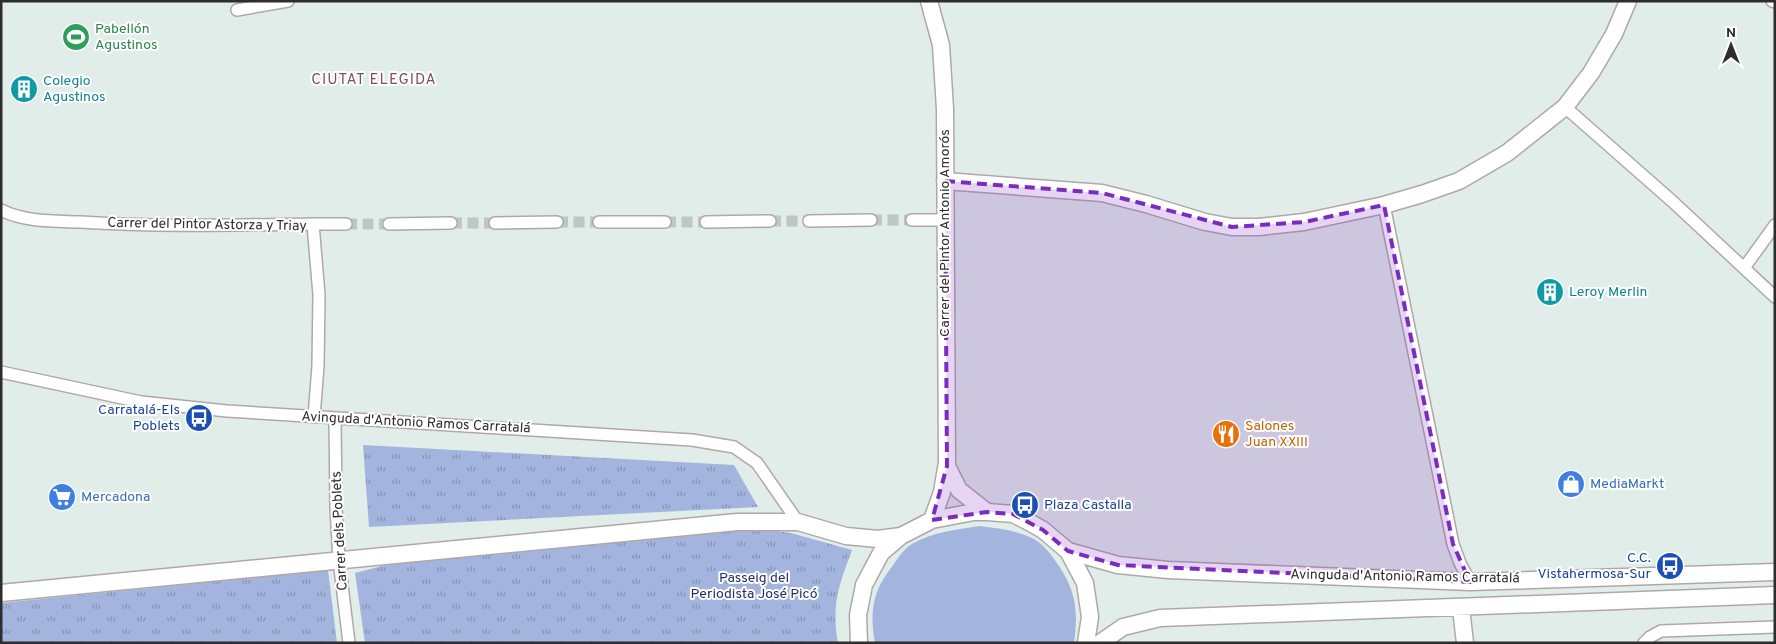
<svg xmlns="http://www.w3.org/2000/svg" width="1776" height="644" font-family="Overpass,sans-serif">
	<defs>
		<pattern id="park-tufts" width="24" height="20" patternUnits="userSpaceOnUse" patternTransform="scale(1.25)"><rect width="24" height="20" fill="#a3b4de"/><path d="M3 7l-1-3M5 7V3M7 7l1-3M15 17l-1-3M17 17v-4M19 17l1-3" fill="none" stroke="#8593b4"/></pattern>
	</defs>
	<rect width="100%" height="100%" fill="#e1ede8"/>
	<!-- grass -->
	<path fill="#a3b4de" d="M979 526C997 528 1015 530 1032 538 1040 542 1049 551 1054 559 1075 587 1079 608 1074 643H875C869 610 873 590 894 564 899 556 904 549 912 544 932 532 956 530 979 526Z"/>
	<!-- park -->
	<path fill="url(#park-tufts)" d="M363 445 734 465 758 507 369 527Z
		M761 529 791 533 852 550C839 585 831 605 838 643H365L355 573 394 563 728 530Z
		M328 570 337 643H1V603Z"/>
	<g fill="none" stroke-linecap="round" stroke-linejoin="round">
		<!-- street-tunnel -->
		<path stroke="#bdc7c3" stroke-width="11" stroke-dasharray="11 5.5" stroke-linecap="butt" d="M871 220H912
			M770 221H809
			M557 222H599
			M665 222H706
			M451 223H495
			M346 224H389"/>
		<!-- street casing -->
		<g stroke="#b1a7a8" stroke-width="14">
			<path id="street" d="M1772 1 1775 2
				M237 10 288 1
				M1565 107 1672 201 1775 297
				M1384 205 1453 544 1460 563 1470 582
				M1 210C24 222 54 221 80 222 157 227 236 225 313 224L319 295 318 366 314 417
				M912 220H945
				M809 221 871 220
				M599 222H665
				M706 222 770 221
				M495 223 557 222
				M313 224H346
				M389 224 451 223
				M1744 268 1775 225
				M1 372 141 402 227 411 692 440 734 447 757 463 798 522
				M335 419 336 508 339 560 349 643
				M1644 643 1650 637 1661 631 1775 627"/>
		</g>
		<!-- secondary casing -->
		<g stroke="#b1a7a8" stroke-width="19">
			<path id="secondary" d="M929 1 941 45 945 109 947 462 942 492 932 520
				M945 181 1102 193 1146 204 1205 222 1232 227H1259L1304 222 1384 205 1422 194 1459 181 1507 153 1565 107 1591 73 1614 34 1628 1
				M947 466 959 490 987 512
				M1068 551 1118 565 1168 570 1470 582 1775 572
				M1 593 737 522H798L846 536 878 539 901 536
				M1461 608 1465 643
				M859 643 858 615 864 585 881 553 901 536 932 520 974 512H987L1013 514 1029 522 1043 530 1068 551 1085 583 1090 617 1086 643
				M1100 643 1123 627 1160 618 1775 595"/>
		</g>
		<!-- street -->
		<use href="#street" stroke="#fff" stroke-width="11"/>
		<!-- secondary -->
		<use href="#secondary" stroke="#fff" stroke-width="16"/>
	</g>
	<!-- marked area -->
	<path fill="#7b2cbf" fill-opacity="0.2" stroke="#7b2cbf" stroke-width="4" stroke-dasharray="10 6" stroke-linejoin="round" d="M945 181 1102 193 1232 227 1304 222 1384 205 1453 544 1470 582 1118 565 1068 551 1043 530 1013 514 987 512 932 520 947 466Z"/>
	<!-- icons -->
	<defs>
		<g id="stadium-disc" transform="scale(1.4375)"><circle r="9.5" fill="#2e9e5b" stroke="#fff"/><path d="M0-5a6.5 5 0 1 0 0 10a6.5 5 0 1 0 0-10ZM-3.5-1.8h7v3.6h-7Z" fill="#fff"/></g>
		<g id="building-disc" transform="scale(1.4375)"><circle r="9.5" fill="#0f9aa8" stroke="#fff"/><path d="M-4-6H4V6H1V3H-1V6H-4ZM-2.5-4.3h1.7v1.8h-1.7ZM.8-4.3h1.7v1.8H.8ZM-2.5-1h1.7V.8h-1.7ZM.8-1h1.7V.8H.8Z" fill="#fff"/></g>
		<g id="bus-disc" transform="scale(1.4375)"><circle r="9.5" fill="#1a4fb4" stroke="#fff"/><path d="M-5-6H5V4H4V6H2V4H-2V6H-4V4H-5ZM-3.5-4V0h7V-4ZM-3.5 1.2v1.5H-2V1.2ZM2 1.2v1.5H3.5V1.2Z" fill="#fff"/></g>
		<g id="restaurant-disc" transform="scale(1.4375)"><circle r="9.5" fill="#e8710a" stroke="#fff"/><path d="M-5-6h1v4h1v-4h1v4h1v-4h1v5L-1.5 .5V6h-2V.5L-5-1ZM5-6V6H3V1.5H1.5Q1.5-4 5-6Z" fill="#fff"/></g>
		<g id="shop-disc" transform="scale(1.4375)"><circle r="9.5" fill="#3f7fe0" stroke="#fff"/><path d="M-5-2.5h2.3a2.7 3.5 0 0 1 5.4 0H5L5.5 6h-11ZM-1.5-2.5h3a1.5 2.3 0 0 0-3 0Z" fill="#fff"/></g>
		<g id="supermarket-disc" transform="scale(1.4375)"><circle r="9.5" fill="#3f7fe0" stroke="#fff"/><path d="M-6-5.5h2.5l.6 2H6L4.5 2H-2.5L-4.4-4H-6ZM-1.5 3.2a1.3 1.3 0 1 0 .1 0ZM3 3.2a1.3 1.3 0 1 0 .1 0Z" fill="#fff"/></g>
	</defs>
	<g fill-rule="evenodd">
		<use href="#stadium-disc" x="76" y="37"/>
		<use href="#building-disc" x="24" y="89"/>
		<use href="#building-disc" x="1550" y="292"/>
		<use href="#bus-disc" x="199" y="418"/>
		<use href="#restaurant-disc" x="1226" y="434"/>
		<use href="#shop-disc" x="1571" y="484"/>
		<use href="#supermarket-disc" x="62" y="497"/>
		<use href="#bus-disc" x="1025" y="505"/>
		<use href="#bus-disc" x="1670" y="566"/>
	</g>
	<g text-anchor="middle" dominant-baseline="central" stroke-width="4" stroke-linejoin="round" paint-order="stroke">
		<!-- leisure labels -->
		<g font-size="14" fill="#27864d" stroke="#fff" text-anchor="start">
			<text x="95" y="29">Pabellón<tspan x="95" dy="16">Agustinos</tspan></text>
		</g>
		<!-- culture labels -->
		<g font-size="14" fill="#0d838f" stroke="#fff" text-anchor="start">
			<text x="43" y="81">Colegio<tspan x="43" dy="16">Agustinos</tspan></text>
			<text x="1569" y="292">Leroy Merlin</text>
		</g>
		<!-- street labels -->
		<g font-size="14" fill="#2d2d2d" stroke="#fff">
			<text transform="translate(207 225) rotate(1)">Carrer del Pintor Astorza y Triay</text>
			<text transform="translate(945 233) rotate(-90)">Carrer del Pintor Antonio Amorós</text>
			<text transform="translate(416 423) rotate(3)">Avinguda d'Antonio Ramos Carratalá</text>
			<text transform="translate(340 531) rotate(-93)">Carrer dels Poblets</text>
			<text transform="translate(1405 577) rotate(1)">Avinguda d'Antonio Ramos Carratalá</text>
		</g>
		<!-- transit labels -->
		<g font-size="14" fill="#164399" stroke="#fff" text-anchor="end">
			<text x="180" y="410">Carratalá-Els<tspan x="180" dy="16">Poblets</tspan></text>
			<text x="1044" y="505" text-anchor="start">Plaza Castalla</text>
			<text x="1651" y="558">C.C.<tspan x="1651" dy="16">Vistahermosa-Sur</tspan></text>
		</g>
		<!-- food labels -->
		<g font-size="14" fill="#c56008" stroke="#fff" text-anchor="start">
			<text x="1245" y="426">Salones<tspan x="1245" dy="16">Juan XXIII</tspan></text>
		</g>
		<!-- shop labels -->
		<g font-size="14" fill="#366cbe" stroke="#fff" text-anchor="start">
			<text x="1590" y="484">MediaMarkt</text>
			<text x="81" y="497">Mercadona</text>
		</g>
		<!-- park labels -->
		<g font-size="14" fill="#222d65" stroke="#fff">
			<text x="754" y="578">Passeig del<tspan x="754" dy="16">Periodista José Picó</tspan></text>
		</g>
		<!-- neighbourhood labels -->
		<g font-size="15" letter-spacing="1" fill="#7a5156" stroke="#fff">
			<text x="374" y="80">CIUTAT ELEGIDA</text>
		</g>
	</g>
	<!-- border -->
	<rect width="1776" height="644" fill="none" stroke="#2d2d2d" stroke-width="5"/>
	<!-- north arrow -->
	<g transform="translate(1731 45)" stroke="#ffffff" stroke-width="4" paint-order="stroke">
	<path d="M0-4L9 19L0 12L-9 19Z" fill="#2d2d2d"/>
	<text y="-8" font-size="14" font-weight="bold" text-anchor="middle" fill="#2d2d2d">N</text>
	</g>
</svg>
